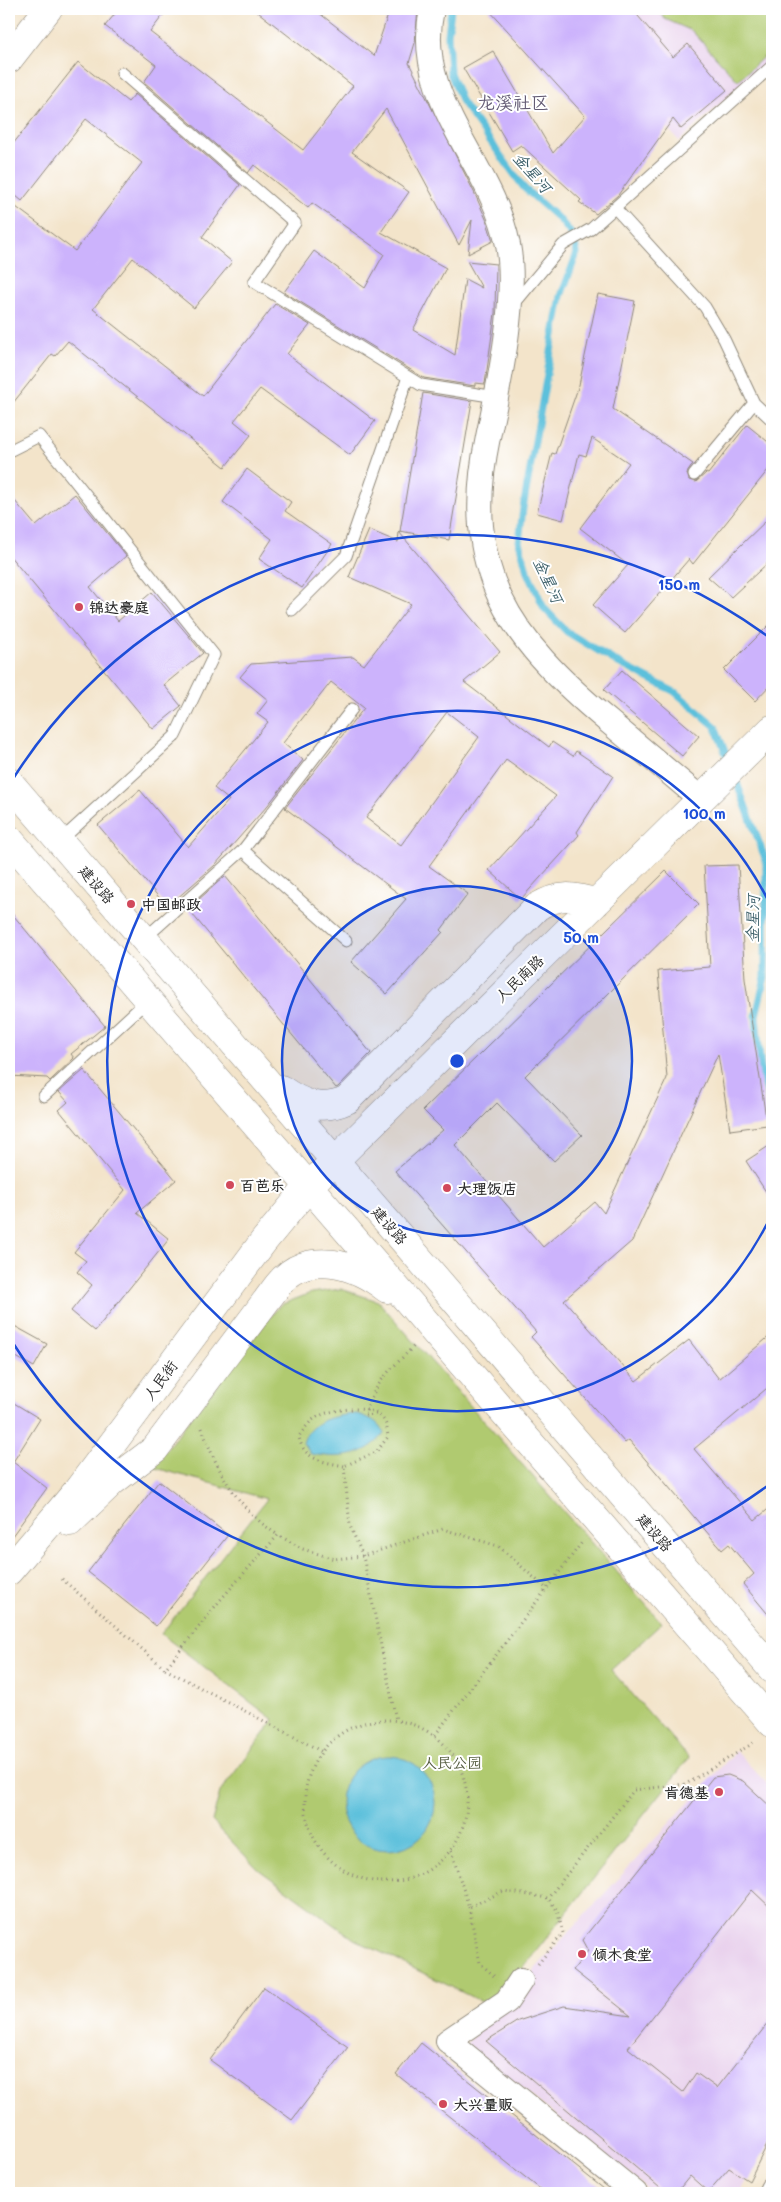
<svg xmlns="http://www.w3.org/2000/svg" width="781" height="2202" font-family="Mali,'LXGW WenKai TC',sans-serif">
	<rect width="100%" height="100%" fill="#fff"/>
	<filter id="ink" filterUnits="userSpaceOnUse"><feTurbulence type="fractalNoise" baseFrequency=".02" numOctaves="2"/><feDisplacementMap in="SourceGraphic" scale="10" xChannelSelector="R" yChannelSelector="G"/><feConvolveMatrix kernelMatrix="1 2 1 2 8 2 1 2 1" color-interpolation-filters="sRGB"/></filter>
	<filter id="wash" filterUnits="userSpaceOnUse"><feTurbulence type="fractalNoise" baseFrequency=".0096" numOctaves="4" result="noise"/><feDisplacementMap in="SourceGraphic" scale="20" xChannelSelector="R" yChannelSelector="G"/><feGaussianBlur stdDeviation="1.12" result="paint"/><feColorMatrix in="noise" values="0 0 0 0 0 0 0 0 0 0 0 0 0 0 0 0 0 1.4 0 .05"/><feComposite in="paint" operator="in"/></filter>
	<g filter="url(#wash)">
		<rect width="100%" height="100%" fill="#f3e4ca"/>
		<!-- built -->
		<path fill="#e9d2ed" d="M563 9H772V57L679 141Z
			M736 1751 772 1789V2137L740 2193H653L466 2044Z"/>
		<!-- green -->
		<path fill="#b0ca6f" stroke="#6e7a4d" d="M656 9H772V49L738 81 692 31 665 19Z
			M341 1289 378 1301 662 1623 611 1670 689 1758 492 2007 354 1939 258 1869 212 1821 220 1792 274 1720 161 1634 267 1499 152 1467 280 1305 311 1293Z"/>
		<!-- water -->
		<path fill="#5cc0db" stroke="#447683" d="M357 1414C370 1418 379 1421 384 1434 364 1458 340 1459 311 1454L303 1443C309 1420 336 1415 357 1414Z
			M341 1803a47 47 0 1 1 94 0a47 47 0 1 1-94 0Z"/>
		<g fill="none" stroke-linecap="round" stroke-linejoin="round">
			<!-- stream -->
			<path stroke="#5cc0db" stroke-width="7" d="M451 9 448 35 450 73 462 102 524 188 560 220 573 236 577 253 561 296 523 508 519 542 527 570 544 608 567 632 620 664 675 692 715 726 729 762
				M734 775 766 861 765 977 756 1016 761 1068 772 1112"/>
		</g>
		<g id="blocks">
			<!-- building -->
			<path fill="#ccb3fc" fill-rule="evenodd" d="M119 9H168L150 32 303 150 353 86 254 9H314L374 56 390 9H418L415 43 409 63 474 192 486 219 493 241 468 254 472 220 459 245 386 109 352 152 409 192 381 232 446 268 413 330 455 355 465 279 482 288 467 261 496 264 495 313 485 384 475 383V386L424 378 284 292 314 251 365 288 384 254 312 203 308 208 254 165 248 173 144 82 156 65 105 26Z
				M488 9H632L673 57 688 44 727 90 681 129 673 119 618 195 596 214 579 202 581 200 521 145 512 151 463 68 493 51 553 153 585 116Z
				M78 62 128 102 135 94 240 185 202 237 232 262 194 308 133 258 93 309 203 396 275 304 310 325 287 354 375 421 350 455 260 389 234 421 251 435 225 467 68 341 55 356 52 354 9 408V217L16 207 75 251 142 163 86 119 22 201 9 190V149Z
				M598 294 635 301 613 409 693 464 687 473 689 480 696 482 706 473 708 474 747 425 772 445V465L693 564 689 559 625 633 593 605 628 565 580 528 629 463 592 438 586 456 579 454 563 520 537 513 552 453 555 454 579 385Z
				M423 393 472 401 449 540 400 531Z
				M247 469 291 502 285 511 332 544 302 588 259 559 272 539 223 502Z
				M9 494 36 526 75 494 126 556 90 587 118 621 152 592 203 653 164 685 181 706 153 729 9 555Z
				M772 515V559L731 597 708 577Z
				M369 530 398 542 399 532 500 652 464 682 549 747 552 742 573 756 576 751 613 776 577 832 579 835 521 899 489 870 556 796 506 760 429 866 468 894 441 930 443 932 387 994 351 962 406 899 285 808 364 708 331 682 283 743 303 760 268 805 215 865 167 907 98 825 140 790 188 847 229 800 214 788 268 722 257 714 268 700 240 677 251 664 353 657 364 665 411 604 349 577ZM447 712 479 737 401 845 366 818Z
				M772 622V683L755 701 724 670Z
				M622 670 699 736 682 756 604 690Z
				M738 865 745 979 767 1125 730 1130 718 1054 632 1241 564 1300 636 1381 689 1340 719 1379 772 1334V1384L694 1449 755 1520 772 1506V1619L743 1584 754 1574 729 1544 722 1550 629 1440 625 1443 531 1337 536 1332 395 1171 443 1130 423 1110 666 871 699 904 525 1076 582 1135 554 1161 497 1103 455 1145 543 1247 595 1202 604 1213 667 1078 658 971 710 967 704 866Z
				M225 876 371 1053 338 1087 336 1088 188 909Z
				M9 910 105 1026 71 1054 74 1058 50 1081 47 1078 9 1076Z
				M84 1070 176 1180 137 1213 169 1239 95 1331 71 1311 92 1285 77 1272 86 1261 74 1252 125 1190 59 1110 68 1102 59 1092Z
				M772 1144V1201L746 1161Z
				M9 1323 47 1344 34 1367 9 1353Z
				M9 1400 40 1419 13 1462 47 1488 9 1540Z
				M159 1481 228 1535 156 1626 88 1572Z
				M728 1775 743 1781 772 1808V1909L752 1890 628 2048 683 2092 696 2073 717 2088 772 2018V2135L749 2181 729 2168 708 2192 690 2176 676 2193H666L486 2041 518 2021 564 2006 631 2016 573 1970 588 1951 582 1940 713 1777Z
				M264 1987 348 2047 292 2120 210 2060Z
				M421 2043 609 2193H545L396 2074Z"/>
		</g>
	</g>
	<g filter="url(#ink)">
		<use href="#blocks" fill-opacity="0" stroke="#8f887a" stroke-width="1"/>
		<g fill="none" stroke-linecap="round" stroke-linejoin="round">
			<!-- service casing -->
			<g stroke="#8f887a" stroke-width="13">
				<path id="service" d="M122 73 295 223 254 282 421 385 496 397
					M615 208 705 307 724 339 754 403 772 420
					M514 304 563 245 591 229 772 66
					M9 451 39 436 214 655 175 736 60 841
					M694 475 754 403
					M292 610 346 556 408 377
					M243 850 352 709
					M144 939 243 850 346 941
					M44 1096 148 1000"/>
			</g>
			<!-- minor casing -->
			<g stroke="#8f887a" stroke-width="26">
				<path id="minor" d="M432 9C412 100 492 162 508 245 518 296 499 385 488 437 460 571 509 638 608 721 639 747 670 773 701 799
					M521 1980 507 2001 448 2041 635 2193
					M770 2193 772 2189"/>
			</g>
			<!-- tertiary casing -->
			<g stroke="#8f887a" stroke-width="29">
				<path id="tertiary" d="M9 59 48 9"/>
			</g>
			<!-- primary casing -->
			<g stroke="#8f887a" stroke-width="29">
				<path id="primary" d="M9 782 772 1669
					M9 839 772 1723
					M281 1089C302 1104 322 1112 347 1100L537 907C558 894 573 895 596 903
					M70 1522 112 1482 155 1449 278 1285C307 1248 356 1264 387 1289
					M9 1571 77 1491 263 1242 309 1186 772 729"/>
			</g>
			<!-- path -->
			<path stroke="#8f887a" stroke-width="3" stroke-dasharray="1 4" stroke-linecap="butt" d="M376 1414 365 1415C376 1379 389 1372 414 1346
				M202 1428C217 1472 239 1510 278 1535
				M344 1466C325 1462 302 1460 299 1436 303 1431 308 1423 314 1419 327 1409 368 1404 380 1416 387 1422 387 1428 388 1437L376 1452 344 1466 350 1526 363 1556 396 1720
				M62 1579 165 1669
				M305 1801a81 81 0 1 1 162 0a81 81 0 1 1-162 0Z
				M435 1735 583 1541
				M321 1751 165 1669 222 1598 278 1535 303 1549 334 1559 363 1556 443 1529 498 1546 547 1589
				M451 1851 469 1907 504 1891 548 1898 634 1790 686 1784 755 1742
				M469 1907 480 1963 496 1978
				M538 1964 563 1933 557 1910 548 1898"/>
			<!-- service -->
			<use href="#service" stroke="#fff" stroke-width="11"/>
			<!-- minor -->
			<use href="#minor" stroke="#fff" stroke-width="24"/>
			<!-- tertiary -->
			<use href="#tertiary" stroke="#fff" stroke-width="28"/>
			<!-- primary -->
			<use href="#primary" stroke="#fff" stroke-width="28"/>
		</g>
	</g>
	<!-- distance rings -->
	<circle cx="457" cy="1061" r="175" fill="#1d4ed8" fill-opacity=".12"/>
	<g fill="none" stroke="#1d4ed8" stroke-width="2.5">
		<circle cx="457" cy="1061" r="175"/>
		<path d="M772 1214A350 350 0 1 1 772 908"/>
		<path d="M770 1484A526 526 0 0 1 11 1340M11 782A526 526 0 0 1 770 638"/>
	</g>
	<!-- markers -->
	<g fill="#d1495b" stroke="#fff" stroke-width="2">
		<circle cx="79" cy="607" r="5"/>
		<circle cx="131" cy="904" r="5"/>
		<circle cx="230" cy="1185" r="5"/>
		<circle cx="447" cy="1188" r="5"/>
		<circle cx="719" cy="1792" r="5"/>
		<circle cx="582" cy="1954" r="5"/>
		<circle cx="443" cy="2104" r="5"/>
	</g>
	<g text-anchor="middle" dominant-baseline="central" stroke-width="4" stroke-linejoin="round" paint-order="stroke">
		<!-- poi labels -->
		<g font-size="15" font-weight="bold" fill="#2b2b2b" stroke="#fff" text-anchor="start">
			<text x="89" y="607">锦达豪庭</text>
			<text x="141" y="904">中国邮政</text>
			<text x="240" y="1185">百芭乐</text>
			<text x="457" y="1188">大理饭店</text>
			<text x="709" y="1792" text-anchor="end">肯德基</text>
			<text x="592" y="1954">倾木食堂</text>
			<text x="453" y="2104">大兴量贩</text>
		</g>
		<!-- street labels -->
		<g font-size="15" fill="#2b2b2b" stroke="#fff">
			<text transform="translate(97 884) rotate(49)">建设路</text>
			<text transform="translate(519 978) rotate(-44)">人民南路</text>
			<text transform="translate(390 1225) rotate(49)">建设路</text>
			<text transform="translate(160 1380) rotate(-53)">人民街</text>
			<text transform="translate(655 1532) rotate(49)">建设路</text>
		</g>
		<!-- park labels -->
		<g font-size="15" fill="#535b3f" stroke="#fff">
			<text x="452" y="1762">人民公园</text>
		</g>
		<!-- water labels -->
		<g font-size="16" font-style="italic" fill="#3c5f69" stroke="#fff">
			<text transform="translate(533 172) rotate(49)">金星河</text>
			<text transform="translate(549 580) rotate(65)">金星河</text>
			<text transform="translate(752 919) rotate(-89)">金星河</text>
		</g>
		<!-- quarter labels -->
		<g font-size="18" fill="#635b74" stroke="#fff">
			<text x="513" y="102">龙溪社区</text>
		</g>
	</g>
	<circle cx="457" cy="1061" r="8" fill="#1d4ed8" stroke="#fff" stroke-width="2.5"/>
	<g font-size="15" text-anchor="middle" font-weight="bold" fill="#1d4ed8" stroke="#fff" stroke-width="4" stroke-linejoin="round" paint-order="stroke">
		<text x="679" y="590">150 m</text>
		<text x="704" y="819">100 m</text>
		<text x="581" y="943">50 m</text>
	</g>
	<!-- margin -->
	<rect width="781" height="2202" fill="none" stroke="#fff" stroke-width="30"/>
</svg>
